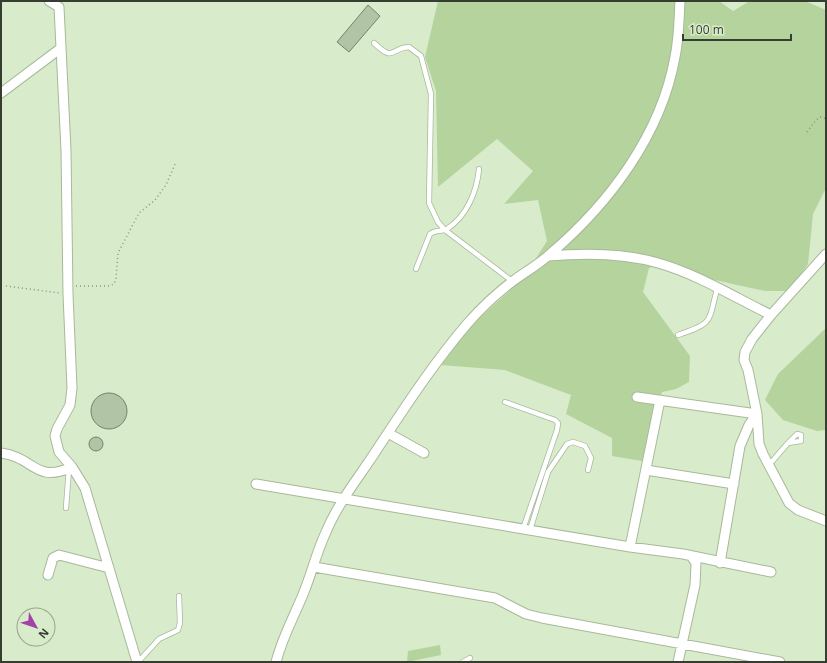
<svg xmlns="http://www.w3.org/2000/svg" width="827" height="663" font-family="'Open Sans',sans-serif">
	<rect width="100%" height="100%" fill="#d8ebcb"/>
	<!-- green -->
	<path fill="#b4d39d" d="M438 1H719L733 11 750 1H805L826 10V188L813 214 808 264 790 291H765L737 285 703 277 669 262 649 268 643 292 690 356 689 382 676 389 662 392 654 414 642 461 612 456V438L566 414 571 395 505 370 441 365 473 323 523 279 547 241 538 200 504 204 533 171 497 139 438 187 436 91 425 57Z
		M826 328V430L817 431 783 420 765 400 778 374Z
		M440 645 441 655 407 662 408 651Z"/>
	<!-- building -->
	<path fill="#b1c4a5" stroke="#738467" d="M368 5 380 16 349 52 337 42Z
		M91 411a18 18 0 1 1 36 0a18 18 0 1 1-36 0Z
		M89 444a7 7 0 1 1 14 0a7 7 0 1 1-14 0Z"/>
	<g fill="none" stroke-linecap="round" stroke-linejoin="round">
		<!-- service casing -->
		<g stroke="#a7b99a" stroke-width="6">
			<path id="service" d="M374 43C395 63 390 48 409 47L421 56 431 94 429 203 438 222 445 230 512 281
				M416 269 430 234C436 229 442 232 447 229 467 216 477 191 479 169
				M678 335C713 323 708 324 717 289
				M505 402 555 420 558 423 557 430 523 529
				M769 465 788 443 801 441V435L797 434 788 443
				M66 508 69 468
				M530 530 548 472 567 444 573 442 585 446 591 458 588 470
				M138 662 159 639 178 630 180 623 179 596
				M463 662 470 658"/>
		</g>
		<!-- minor casing -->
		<g stroke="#a7b99a" stroke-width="11">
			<path id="minor" d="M49 1 59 7 66 150 68 294 72 388 70 405 57 429 55 436 59 452 72 467 85 488 137 662
				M1 93 61 48
				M826 254 771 315 752 339 745 352 744 360 748 370 757 414 759 444 763 454 789 503 798 510 826 521
				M548 256C583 253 624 253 658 263 697 274 734 297 771 315
				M637 397 757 414 749 425 740 446 720 563
				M388 433 424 453
				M1 453C34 457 35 484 72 467
				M646 470 734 484
				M256 484 630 547 683 554 771 572
				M630 547 660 400
				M314 567 495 598 526 614 542 618 780 662
				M48 575 53 558 59 555 109 568
				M276 662C283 635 294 617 304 592 312 572 317 551 326 532 338 503 359 477 376 451 405 407 433 364 467 324 481 308 497 293 513 281 525 272 538 265 549 255 609 204 661 135 675 57 679 38 679 19 680 1
				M678 662 695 585 696 563 691 556"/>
		</g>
		<!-- path -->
		<path stroke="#899780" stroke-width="1.5" stroke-dasharray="1 3" stroke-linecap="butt" d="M807 132 816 120 821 117 826 119
			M6 286 60 293
			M76 286H109L114 284 116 279 118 253 139 213 155 200 166 185 175 164"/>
		<!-- service -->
		<use href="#service" stroke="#fff" stroke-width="4.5"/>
		<!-- minor -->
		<use href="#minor" stroke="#fff" stroke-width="9"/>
	</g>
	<!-- border -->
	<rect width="827" height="663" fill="none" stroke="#363e31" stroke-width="4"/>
	<!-- north arrow -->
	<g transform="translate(36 627) rotate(130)"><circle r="19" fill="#d8ebcb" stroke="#97a68d"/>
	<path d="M0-3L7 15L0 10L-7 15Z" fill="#a241a9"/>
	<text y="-6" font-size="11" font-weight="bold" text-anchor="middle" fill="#363e31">N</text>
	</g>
	<!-- scale -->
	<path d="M683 34v6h108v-6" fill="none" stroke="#363e31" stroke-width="2"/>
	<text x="689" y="34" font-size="12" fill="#363e31" stroke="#d8ebcb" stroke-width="3" paint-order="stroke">100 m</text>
</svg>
